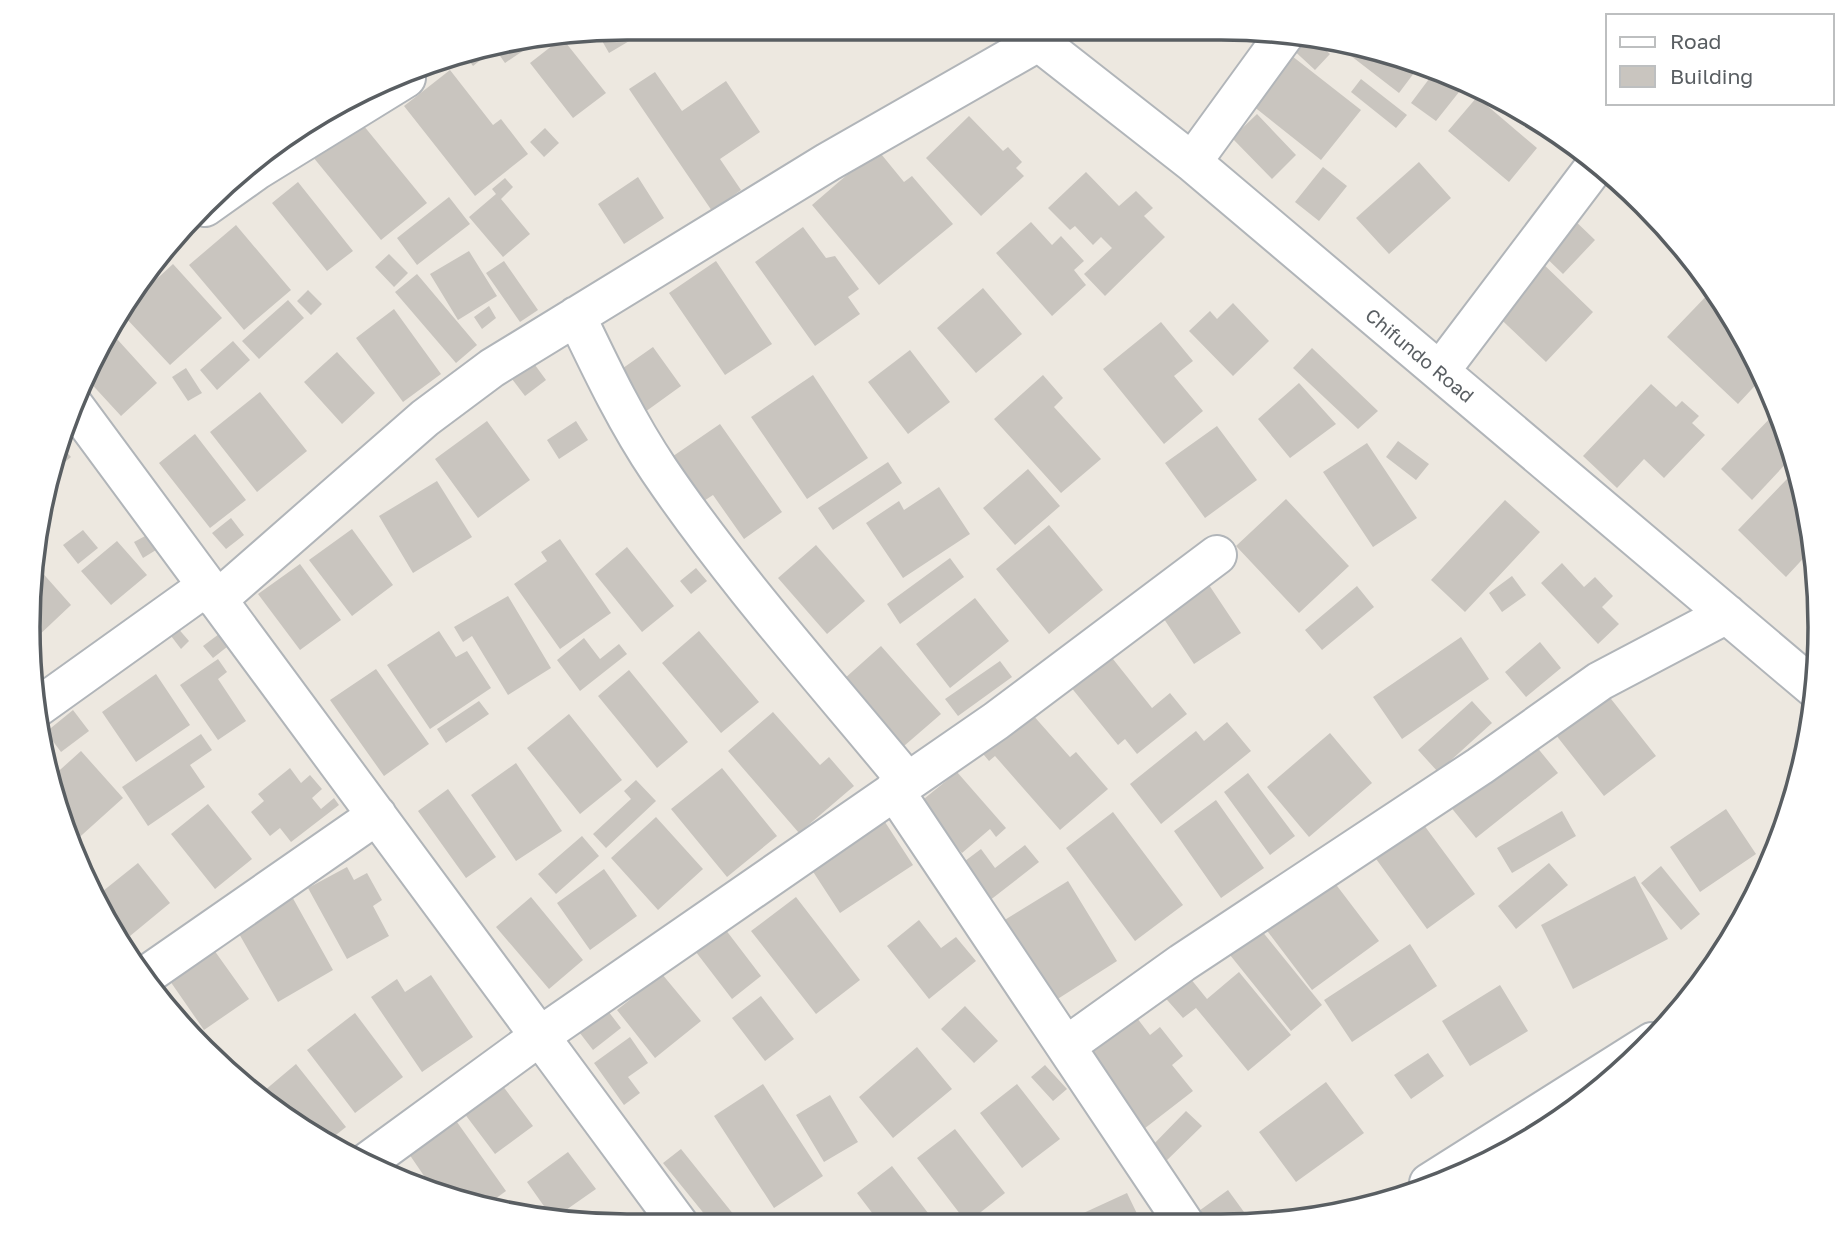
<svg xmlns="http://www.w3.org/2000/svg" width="1848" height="1254" font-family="'Golos Text',sans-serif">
	<rect width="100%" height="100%" fill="#ede8e0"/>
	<!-- building -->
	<path fill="#c9c5bf" d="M624 28 631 40 609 53 597 32Z
		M1275 33 1311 37 1330 54 1315 70Z
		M562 38 606 93 573 118 530 63Z
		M1329 39H1337L1417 69 1399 93Z
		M539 40 505 63 493 46Z
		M482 47 488 54 473 66 463 53Z
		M1292 56 1361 110 1321 160 1253 106Z
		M450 70 493 125 501 119 528 154 475 196 404 106Z
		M655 72 682 111 726 81 760 132 720 159 741 190 712 211 629 89Z
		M1432 75 1463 87 1436 121 1411 103Z
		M1361 79 1407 115 1396 128 1351 92Z
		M1477 97 1537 148 1509 182 1448 131Z
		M1257 114 1296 155 1272 179 1232 138Z
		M969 116 1003 151 1008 147 1022 162 1016 168 1024 176 981 216 926 158Z
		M359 120 427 203 381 240 313 157Z
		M545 128 559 143 544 157 530 142Z
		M877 149 904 182 912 176 953 224 879 285 812 205Z
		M1419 162 1451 198 1389 254 1356 218Z
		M1323 167 1347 186 1319 221 1295 202Z
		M1086 172 1119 206 1136 191 1153 208 1144 216 1165 237 1105 296 1084 274 1112 248 1101 237 1093 245 1075 226 1070 230 1048 208Z
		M638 177 664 218 624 244 598 204Z
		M505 178 513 187 501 199 530 234 503 257 469 217 496 194 492 189Z
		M1614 180 1645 204 1668 232 1612 181Z
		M298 182 353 251 327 271 272 203Z
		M449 197 470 224 417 265 397 238Z
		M1568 214 1595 240 1563 274 1536 248Z
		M1031 222 1052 245 1061 236 1084 261 1074 270 1086 285 1052 316 996 253Z
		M236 225 291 290 244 330 189 265Z
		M803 227 826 258 835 256 859 289 848 297 860 314 815 346 755 262Z
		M469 251 497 296 458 320 430 274Z
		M389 254 408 273 394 287 375 267Z
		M1538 259 1593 312 1546 362 1490 309Z
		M504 261 538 310 520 322 486 273Z
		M716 261 772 344 725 375 669 293Z
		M173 264 222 318 170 365 124 316 136 298Z
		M417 274 477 345 456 363 395 292Z
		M983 288 1022 334 976 373 937 328Z
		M1714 288 1763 377 1738 404 1667 337Z
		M308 290 322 304 311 315 297 301Z
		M288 300 304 318 259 359 242 341Z
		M1233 303 1269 341 1233 376 1189 331 1210 311 1217 319Z
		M489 306 496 318 482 329 474 317Z
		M394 309 441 374 403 402 356 338Z
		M1161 322 1193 361 1174 376 1203 411 1164 444 1103 369Z
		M117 339 157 383 121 416 86 378 100 355Z
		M233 341 250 360 217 390 200 370Z
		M653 347 681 386 645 412 616 373Z
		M1312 348 1378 411 1358 429 1293 368Z
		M524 350 546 380 525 396 502 366Z
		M910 350 950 402 908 434 868 382Z
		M337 352 375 393 342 424 304 382Z
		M186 368 202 393 188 401 172 377Z
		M813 375 868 458 807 499 751 417Z
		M1043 375 1063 398 1054 407 1101 459 1061 493 994 419Z
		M1299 383 1336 424 1290 458 1258 419Z
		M1651 384 1676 407 1682 401 1699 416 1692 423 1705 435 1664 478 1644 459 1617 488 1583 456Z
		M260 392 307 451 257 492 210 432Z
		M1778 410 1792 457 1752 500 1721 469Z
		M487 421 530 480 478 518 435 459Z
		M576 421 588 440 559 459 547 440Z
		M720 424 782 512 744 539 713 495 693 508 663 463Z
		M1217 426 1257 480 1205 518 1165 463Z
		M195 434 246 500 210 528 159 463Z
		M1398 441 1429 464 1416 480 1386 457Z
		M1367 443 1417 518 1373 547 1323 472Z
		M61 446 71 457 54 471 61 447Z
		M888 462 902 483 833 530 818 508Z
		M1028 469 1060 506 1015 545 983 508Z
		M1787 479 1804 495 1812 549 1786 577 1738 530Z
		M437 481 472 537 413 573 379 516Z
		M939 487 970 534 903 578 866 523 899 501 904 510Z
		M1286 499 1349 566 1299 613 1236 546Z
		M1505 500 1540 532 1465 612 1431 580Z
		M231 518 244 535 226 549 212 533Z
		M1049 525 1103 590 1049 634 996 569Z
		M352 529 393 585 352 616 309 560Z
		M83 530 98 548 78 564 63 545Z
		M147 535 156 550 143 558 134 542Z
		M560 539 611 613 560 649 514 584 547 561 541 552Z
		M117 541 147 575 111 605 81 571Z
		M816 545 865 601 827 634 778 578Z
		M627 547 674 606 642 632 595 574Z
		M950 558 964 577 900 624 887 604Z
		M1562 563 1584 587 1595 577 1613 596 1602 607 1619 624 1598 644 1541 583Z
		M300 564 341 620 300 650 258 594Z
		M696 568 707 581 691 594 680 581Z
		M39 569 71 605 36 638 34 573Z
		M1512 576 1526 595 1502 612 1489 593Z
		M1207 582 1241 633 1194 664 1160 613Z
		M1357 586 1374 607 1322 650 1305 630Z
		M508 596 551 668 508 695 472 636 463 642 454 627Z
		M975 598 1009 641 950 688 916 644Z
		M176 626 189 641 181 649 168 632Z
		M223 631 232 643 213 658 203 646Z
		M439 631 456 657 467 651 491 688 430 729 387 665Z
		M699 631 759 702 721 733 662 663Z
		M1461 637 1489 679 1402 739 1373 697Z
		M584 638 600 659 619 644 627 654 580 691 557 660Z
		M1540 642 1561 668 1526 697 1505 672Z
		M881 646 941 714 904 746 844 679Z
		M1109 654 1152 708 1170 693 1187 714 1137 754 1125 739 1118 745 1070 686Z
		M218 659 227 672 218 679 246 721 218 740 180 685Z
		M1000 661 1012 677 958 716 945 699Z
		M376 669 429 744 384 776 330 700Z
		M629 670 688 742 657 768 598 696Z
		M156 674 190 725 136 762 102 712Z
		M1604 690 1656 756 1604 796 1552 730Z
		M479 701 489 714 446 743 437 729Z
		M1472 701 1492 723 1438 772 1418 750Z
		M73 710 89 731 61 752 46 732Z
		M773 712 820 765 829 757 854 786 799 833 728 751Z
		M569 714 622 780 580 814 527 748Z
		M1032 714 1070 757 1076 752 1108 789 1060 830 995 756 989 761 979 749Z
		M1227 722 1251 751 1161 824 1130 784 1196 731 1204 741Z
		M1330 733 1372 783 1309 837 1267 787Z
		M201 734 212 750 190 765 205 787 148 826 122 787Z
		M1527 735 1558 773 1476 838 1445 800Z
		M81 751 123 798 73 843 51 778Z
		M516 763 562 831 516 861 471 795Z
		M290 768 301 783 310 775 322 789 312 798 321 809 334 798 339 805 291 842 280 828 270 836 251 812 264 801 258 794Z
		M722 768 777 836 727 877 671 809Z
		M957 772 1006 828 996 837 990 829 962 853 919 803Z
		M1248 773 1295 836 1270 855 1224 792Z
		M636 780 656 801 606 848 593 834 631 799 624 791Z
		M448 789 496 857 466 878 418 811Z
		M1216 800 1264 868 1221 898 1174 831Z
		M208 804 252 859 215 889 171 834Z
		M1726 809 1756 854 1700 892 1670 847Z
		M1562 811 1576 836 1512 873 1497 848Z
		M1113 812 1183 905 1135 941 1066 848Z
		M656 817 703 869 658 910 611 858Z
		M1418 817 1475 894 1427 929 1371 852Z
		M883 819 913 865 840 913 810 867Z
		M582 836 599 856 556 894 538 874Z
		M1025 845 1039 862 989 901 961 864 981 849 995 868Z
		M138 863 170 903 130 936 98 895Z
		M1549 863 1568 885 1516 929 1498 906Z
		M1661 866 1700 914 1681 930 1641 883Z
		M347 867 354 880 367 873 382 900 373 906 389 936 347 959 308 888Z
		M604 869 637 916 590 950 557 903Z
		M1635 876 1668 939 1573 989 1541 925Z
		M1331 878 1379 941 1312 990 1265 928Z
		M1068 881 1117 961 1053 1002 1003 921Z
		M290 893 333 970 278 1002 234 925Z
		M531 897 583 960 549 989 496 927Z
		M796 897 860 980 816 1014 751 931Z
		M919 920 941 948 956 937 976 961 929 999 887 946Z
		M719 921 761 976 732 999 689 943Z
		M1257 925 1322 1005 1291 1031 1226 950Z
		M1410 944 1437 986 1352 1042 1324 1000Z
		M214 950 249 999 204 1030 170 981Z
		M1239 972 1291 1035 1248 1071 1196 1008 1183 1018 1161 993 1186 973 1207 999Z
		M662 974 701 1021 655 1058 617 1010Z
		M431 975 473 1037 422 1072 371 997 397 979 405 992Z
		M1500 985 1528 1031 1470 1066 1442 1021Z
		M761 996 794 1039 765 1061 732 1018Z
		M965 1006 998 1041 974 1063 941 1029Z
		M605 1007 621 1028 593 1050 576 1028Z
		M355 1013 403 1077 355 1113 307 1050Z
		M1137 1018 1150 1035 1160 1027 1183 1056 1172 1065 1193 1091 1140 1132 1084 1059Z
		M630 1037 648 1063 628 1077 640 1093 624 1105 594 1063Z
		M917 1047 952 1089 893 1138 859 1097Z
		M1428 1053 1444 1076 1411 1099 1394 1075Z
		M296 1064 346 1127 327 1142 294 1125 258 1096Z
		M1045 1065 1067 1089 1053 1101 1031 1077Z
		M499 1081 533 1126 495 1154 461 1109Z
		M1326 1082 1364 1133 1296 1182 1259 1132Z
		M763 1084 823 1176 774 1208 714 1116Z
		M1017 1084 1060 1139 1022 1168 980 1113Z
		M830 1095 858 1142 824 1162 796 1115Z
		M1186 1111 1202 1126 1163 1164 1148 1150Z
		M452 1115 506 1191 484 1207 435 1192 405 1148Z
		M955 1129 1005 1193 967 1223 917 1158Z
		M681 1149 734 1215 719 1226H714L663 1163Z
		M568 1152 596 1189 553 1219 527 1182Z
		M892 1166 938 1226H882L857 1193Z
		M1228 1190 1252 1223 1188 1226 1185 1221Z
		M1127 1193 1143 1226H1082L1077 1216Z"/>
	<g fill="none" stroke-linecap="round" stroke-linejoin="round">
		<!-- minor casing -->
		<g stroke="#b1b5b9" stroke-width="42">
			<path id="minor" d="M1021 28 1192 162 1814 688
				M1192 162 1285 34
				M205 207 257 170 406 78
				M576 316C601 368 626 421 659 470 733 579 823 679 907 781
				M1440 371 1595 166
				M72 403 680 1226
				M217 600 425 418 492 368 828 162 1038 42
				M38 707 207 586
				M894 790 1186 1226
				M148 974 377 815
				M1066 1046 1182 963 1480 766 1600 681 1727 614
				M366 1163 540 1036 996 721 1217 555
				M1429 1183 1652 1042"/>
		</g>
		<!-- minor -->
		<use href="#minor" stroke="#fff" stroke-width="38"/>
	</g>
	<g text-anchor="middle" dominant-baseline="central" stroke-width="6" stroke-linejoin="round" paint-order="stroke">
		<!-- street labels -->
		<g font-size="19" fill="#595e62" stroke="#fff">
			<text transform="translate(1420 355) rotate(40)">Chifundo Road</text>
		</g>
	</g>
	<!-- crop -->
	<path d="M0 0H1848V1254H0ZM627 40H1221A587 587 0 0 1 1808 627V627A587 587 0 0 1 1221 1214H627A587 587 0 0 1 40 627V627A587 587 0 0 1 627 40Z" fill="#fff" fill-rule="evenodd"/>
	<path fill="none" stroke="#595e62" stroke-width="3.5" d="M627 40H1221A587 587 0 0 1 1808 627V627A587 587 0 0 1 1221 1214H627A587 587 0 0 1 40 627V627A587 587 0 0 1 627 40Z"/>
	<!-- legend -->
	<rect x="1606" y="14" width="228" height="91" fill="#ffffff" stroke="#bdbfc0" stroke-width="2"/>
	<rect x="1620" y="37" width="35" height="10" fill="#ffffff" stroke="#bdbfc0" stroke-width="2"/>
	<text x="1670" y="49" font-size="21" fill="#595e62">Road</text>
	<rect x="1620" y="66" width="35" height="21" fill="#c9c5bf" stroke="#bdbfc0" stroke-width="2"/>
	<text x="1670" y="84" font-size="21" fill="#595e62">Building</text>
</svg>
